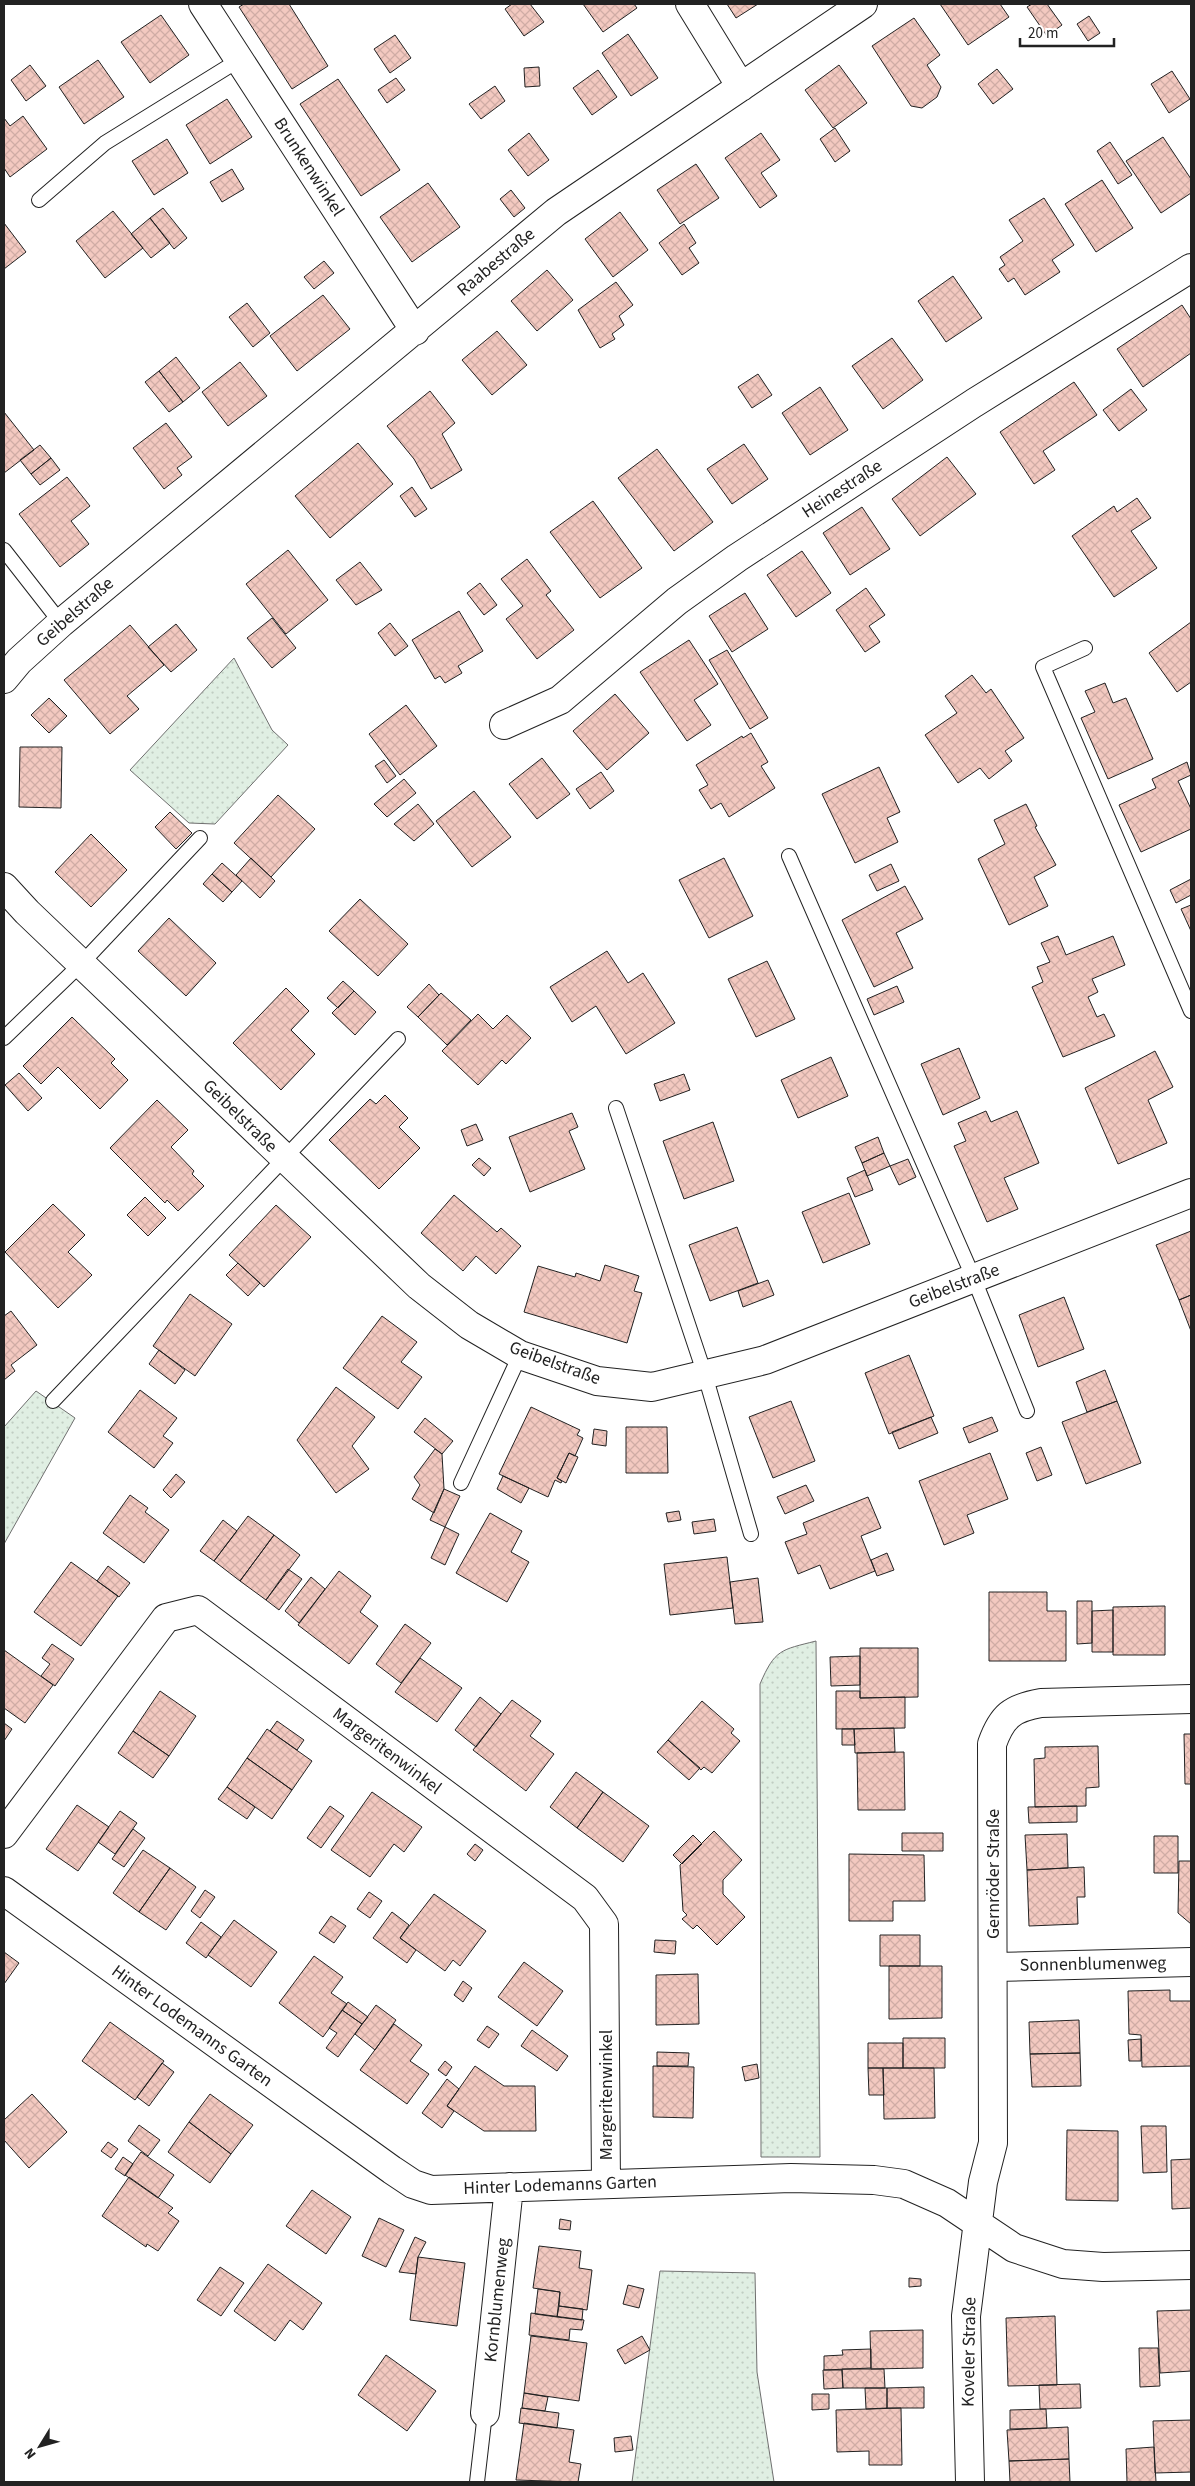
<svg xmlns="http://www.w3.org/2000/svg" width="1195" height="2486" font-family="'Source Sans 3',sans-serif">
	<defs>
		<pattern id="green-dots" width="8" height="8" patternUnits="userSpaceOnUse" patternTransform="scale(1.25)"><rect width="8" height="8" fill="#e0efe3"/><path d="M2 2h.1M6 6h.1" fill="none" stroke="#c0cdc2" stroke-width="1.8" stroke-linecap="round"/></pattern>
		<pattern id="building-cross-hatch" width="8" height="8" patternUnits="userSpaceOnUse" patternTransform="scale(1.25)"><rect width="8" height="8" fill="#f3c9c0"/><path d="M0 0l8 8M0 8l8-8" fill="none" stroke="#d0aca5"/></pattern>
	</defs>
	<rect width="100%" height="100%" fill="#fff"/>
	<!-- green -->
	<path fill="url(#green-dots)" stroke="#6f6f6f" d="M234 658 272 730 288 745 215 824 189 823 130 770Z
		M36 1391 75 1418 4 1544V1427Z
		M816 1641 820 2157H761L760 1684C775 1649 781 1650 816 1641Z
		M660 2271 755 2273 757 2372 774 2482H632Z"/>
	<!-- building -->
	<path fill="url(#building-cross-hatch)" stroke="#222" d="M244 4H289L328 66 292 89 239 7Z
		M512 4H530L544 22 524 36 505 9Z
		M583 4H634L637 8 603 32Z
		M727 4H758L736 18Z
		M940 4H1000L1009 17 968 45Z
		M1032 4H1047L1062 25 1047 36 1027 7Z
		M161 15 189 55 150 83 121 42Z
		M1089 16 1100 33 1088 41 1077 24Z
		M914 18 940 55 927 65 941 87 937 97 922 108 911 106 872 46Z
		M628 34 658 78 631 96 602 53Z
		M395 35 411 58 390 73 374 49Z
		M98 60 124 97 84 124 59 87Z
		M30 65 46 86 26 101 11 80Z
		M839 65 867 103 833 128 805 90Z
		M539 67 540 86 525 87 524 68Z
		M997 69 1013 89 993 104 978 84Z
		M598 70 617 97 592 115 573 88Z
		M1172 71 1190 99 1169 113 1151 84Z
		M396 78 405 90 387 103 378 90Z
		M338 79 400 170 361 196 300 104Z
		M495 86 505 101 481 119 469 104Z
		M227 99 252 137 210 164 186 125Z
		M23 116 47 149 10 177 4 168V118L10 126Z
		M835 128 850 151 835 162 820 139Z
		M529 133 549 160 528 176 508 150Z
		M761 133 780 160 761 173 777 196 760 208 725 158Z
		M1163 137 1191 179V193L1161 213 1126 161Z
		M167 139 188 173 154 195 132 161Z
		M1110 142 1132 175 1118 184 1097 151Z
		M696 164 719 198 680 224 657 190Z
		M232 169 244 189 222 202 210 182Z
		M1102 180 1133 228 1096 252 1065 204Z
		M428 183 460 227 412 262 380 217Z
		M511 190 525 208 514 217 500 199Z
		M1044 198 1074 245 1052 260 1060 272 1025 295 1014 278 1008 282 999 269 1005 265 1000 257 1023 241 1009 220Z
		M163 208 187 238 174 249 150 218Z
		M113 211 143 248 105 278 76 241Z
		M620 212 648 250 613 277 585 239Z
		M150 218 170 243 151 258 131 234Z
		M4 223 26 252 4 269Z
		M684 224 696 243 689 248 699 263 682 275 659 243Z
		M324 261 334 273 314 289 304 277Z
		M547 270 573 300 537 331 511 301Z
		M953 276 982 318 946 342 918 301Z
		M616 282 633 305 619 316 624 325 612 334 615 339 600 348 578 310Z
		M323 295 350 329 297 371 270 336Z
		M247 303 270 333 253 347 229 317Z
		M1182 305 1191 319V353L1143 387 1117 349Z
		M497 331 527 365 492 395 462 360Z
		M892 338 923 380 883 409 852 366Z
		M176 357 200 388 183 402 159 371Z
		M240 362 267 396 228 426 202 392Z
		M159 371 183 402 169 412 145 382Z
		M758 374 772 395 752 408 738 387Z
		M1074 382 1097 415 1043 451 1055 470 1034 484 1000 432Z
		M820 387 848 430 810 455 782 413Z
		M1131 389 1147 410 1119 431 1103 410Z
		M430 391 455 423 442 434 462 470 431 489 414 459 387 426Z
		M4 412 34 450 4 473Z
		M166 423 192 457 177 468 182 475 164 489 133 448Z
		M358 443 393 484 330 538 295 496Z
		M744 444 768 479 732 504 707 469Z
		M40 445 51 458 31 474 20 460Z
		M657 449 713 522 674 551 618 478Z
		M947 457 976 494 920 536 892 499Z
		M51 458 60 470 40 485 31 474Z
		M67 477 90 506 71 521 89 544 60 567 19 514Z
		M412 487 427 509 415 517 400 496Z
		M1137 498 1151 518 1131 531 1157 568 1114 597 1072 536 1114 506 1117 512Z
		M593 501 642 568 600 598 550 532Z
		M862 507 890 549 850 575 823 533Z
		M288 550 328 600 286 634 246 584Z
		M802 551 831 593 796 617 767 575Z
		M527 559 551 591 546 595 574 630 537 659 506 619 523 606 501 579Z
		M360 562 382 590 356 605 336 580Z
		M480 583 497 605 484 615 467 593Z
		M866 588 885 615 869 626 880 642 865 652 836 610Z
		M745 593 768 629 732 652 709 616Z
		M459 611 483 651 458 666 462 673 445 683 440 676 435 679 412 640Z
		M272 618 296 648 272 668 247 638Z
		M1191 622V682L1177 692 1149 653Z
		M390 623 408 646 395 656 378 633Z
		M176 624 197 650 171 672 148 647Z
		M130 625 164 665 127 696 139 709 110 734 64 680Z
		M689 640 718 684 694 700 711 725 687 741 640 672Z
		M727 650 768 718 750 729 709 660Z
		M972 675 986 693 991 689 1024 738 1005 751 1012 761 989 779 980 768 958 783 925 735 957 713 945 696Z
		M1105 683 1113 703 1126 698 1153 759 1108 779 1081 718 1095 712 1085 691Z
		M615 694 649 733 607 770 573 731Z
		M49 698 67 716 49 733 31 715Z
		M406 705 437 746 400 775 369 734Z
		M751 733 768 762 761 766 775 788 729 817 721 803 711 809 699 790 708 785 696 765 742 736 743 738Z
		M20 747H62L61 808 19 807Z
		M542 758 570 794 537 819 509 784Z
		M384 760 396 776 387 783 375 766Z
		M1187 762 1191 775 1178 781 1191 809V829L1141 852 1119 805 1156 788 1152 779Z
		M879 767 900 812 887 818 898 842 855 863 822 794Z
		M601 772 614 791 590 809 576 789Z
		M404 779 416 793 387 817 374 804Z
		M474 791 511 837 472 867 436 821Z
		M278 795 315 829 271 877 234 843Z
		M418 804 434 824 414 841 394 824Z
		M1026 804 1037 826 1035 827 1056 865 1034 877 1048 906 1009 925 978 859 1005 844 994 820Z
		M170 812 192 833 176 849 155 827Z
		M91 834 127 870 91 907 55 872Z
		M251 858 275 881 260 898 236 875Z
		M724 858 753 916 709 938 679 880Z
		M222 863 242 881 232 892 212 874Z
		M891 864 899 881 877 891 869 875Z
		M212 874 232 892 223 902 203 884Z
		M1191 879V895L1176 903 1170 890Z
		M905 886 923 919 896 933 913 968 874 987 842 920Z
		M360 899 408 944 378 976 329 931Z
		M1191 905V931L1181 909Z
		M169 918 216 963 186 996 138 951Z
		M1058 936 1066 955 1113 936 1125 965 1092 979 1098 992 1088 997 1097 1017 1104 1014 1115 1036 1063 1057 1032 987 1043 982 1037 967 1050 962 1041 943Z
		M607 951 628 983 643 973 675 1023 626 1054 596 1006 572 1022 550 987Z
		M767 961 795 1019 756 1037 728 979Z
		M343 981 354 991 338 1008 327 998Z
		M429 984 439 995 418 1017 407 1007Z
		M897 986 904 1002 874 1015 867 999Z
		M286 988 309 1011 291 1030 315 1054 281 1090 233 1043Z
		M354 991 376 1012 355 1035 332 1013Z
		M441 993 471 1020 447 1045 418 1017Z
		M478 1014 493 1029 507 1015 531 1038 506 1064 502 1060 478 1085 442 1051Z
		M72 1017 115 1059 111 1063 128 1080 100 1109 58 1067 41 1084 23 1066Z
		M959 1048 980 1098 943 1115 921 1064Z
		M1155 1051 1173 1087 1148 1100 1167 1143 1118 1164 1085 1088Z
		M831 1057 848 1096 798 1118 781 1080Z
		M19 1073 42 1098 28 1111 5 1085Z
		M684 1074 690 1090 660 1101 654 1084Z
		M385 1095 408 1118 399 1127 420 1148 379 1189 329 1140 370 1099 376 1104Z
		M157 1100 188 1130 171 1147 194 1171 192 1174 204 1186 178 1211 167 1200 165 1203 110 1148Z
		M986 1111 991 1122 1017 1111 1039 1163 1004 1178 1018 1209 987 1222 954 1146 966 1141 958 1123Z
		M572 1113 578 1127 569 1131 585 1169 530 1192 509 1137Z
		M713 1122 734 1181 684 1199 663 1141Z
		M476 1124 483 1140 467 1146 461 1130Z
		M878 1137 884 1153 862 1163 855 1147Z
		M884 1153 890 1166 867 1176 862 1163Z
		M479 1158 491 1168 484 1176 472 1165Z
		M908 1159 916 1177 899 1185 890 1166Z
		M865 1170 873 1190 855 1197 847 1178Z
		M849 1193 870 1244 823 1263 802 1212Z
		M454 1195 497 1232 501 1228 521 1246 496 1274 476 1256 463 1271 421 1233Z
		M145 1197 166 1218 148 1236 127 1215Z
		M53 1204 85 1235 68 1252 92 1275 58 1308 5 1252Z
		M276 1205 311 1237 264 1287 229 1255Z
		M737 1227 758 1283 710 1301 689 1245Z
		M1191 1231V1295L1179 1300 1156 1245Z
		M238 1263 260 1283 248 1296 226 1275Z
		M605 1265 639 1276 634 1291 642 1293 627 1343 524 1312 538 1266 575 1277 576 1273 600 1281Z
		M768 1280 774 1295 743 1307 738 1291Z
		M190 1294 232 1324 195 1376 153 1346Z
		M1191 1295V1331L1179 1300Z
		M1064 1297 1084 1349 1038 1367 1019 1315Z
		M11 1311 37 1345 11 1365 15 1371 4 1380V1316Z
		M382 1316 417 1342 401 1362 422 1377 398 1409 343 1368Z
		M159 1350 185 1370 175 1384 149 1364Z
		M909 1355 934 1416 889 1434 865 1373Z
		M1105 1370 1117 1401 1087 1412 1076 1382Z
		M336 1387 375 1417 352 1446 369 1469 336 1493 297 1440Z
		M140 1390 177 1418 163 1436 173 1443 154 1468 108 1432Z
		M791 1401 815 1461 773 1478 749 1417Z
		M1117 1401 1141 1463 1086 1484 1062 1422Z
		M531 1407 580 1430 577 1435 583 1438 575 1456 569 1453 557 1478 562 1481 561 1483 555 1480 548 1497 499 1474Z
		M931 1417 938 1433 899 1449 892 1432Z
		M992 1417 998 1431 969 1443 963 1428Z
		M425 1418 453 1441 442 1454 414 1432Z
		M626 1427H667L668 1473H626Z
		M594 1429 607 1431 606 1446 592 1444Z
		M1041 1447 1052 1475 1037 1481 1026 1453Z
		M435 1449 442 1454 444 1489 434 1513 412 1499 420 1485 414 1477Z
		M569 1453 578 1457 566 1483 557 1478Z
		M990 1453 1008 1499 967 1515 974 1533 944 1545 919 1481Z
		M176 1474 185 1482 171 1498 163 1490Z
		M503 1476 529 1488 521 1503 497 1489Z
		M806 1485 814 1501 785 1514 777 1497Z
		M444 1489 460 1496 445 1527 430 1520Z
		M130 1495 148 1508 145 1512 169 1530 144 1563 103 1533Z
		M868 1497 881 1528 861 1536 875 1571 830 1589 820 1565 798 1574 785 1542 807 1534 803 1523Z
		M679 1511 681 1520 668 1522 666 1513Z
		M490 1513 522 1531 511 1552 529 1562 507 1602 456 1573Z
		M248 1516 274 1535 240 1581 214 1561Z
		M714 1519 716 1531 694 1534 692 1522Z
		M223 1520 237 1531 214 1561 200 1551Z
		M445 1527 459 1534 445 1565 431 1558Z
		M274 1535 300 1555 266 1600 240 1581Z
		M887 1553 894 1570 877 1576 871 1560Z
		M727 1557 733 1608 670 1615 664 1564Z
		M71 1562 118 1596 81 1646 34 1612Z
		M108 1566 130 1583 119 1597 97 1581Z
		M288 1569 302 1579 279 1610 266 1600Z
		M339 1571 371 1596 360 1612 378 1626 349 1664 298 1625Z
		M311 1577 325 1589 299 1623 285 1611Z
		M758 1578 763 1622 735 1624 730 1582Z
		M989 1592H1047V1611H1066V1661H989Z
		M1077 1601H1092V1643L1077 1644Z
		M1165 1606V1655H1113V1607Z
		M1113 1610V1652H1092V1611Z
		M405 1624 431 1643 401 1683 376 1664Z
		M52 1644 74 1659 55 1686 41 1676 50 1664 42 1658Z
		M860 1648H918V1697L860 1698Z
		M4 1650 53 1685 25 1723 4 1708Z
		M860 1656V1685L831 1686 830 1657Z
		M420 1658 462 1688 437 1722 395 1692Z
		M160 1691 196 1716 169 1756 133 1731Z
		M836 1691H860V1698L905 1697V1728L836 1729Z
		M480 1697 501 1714 476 1747 455 1730Z
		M512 1700 541 1721 530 1736 554 1754 526 1791 473 1750Z
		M702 1701 734 1729 731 1733 740 1741 712 1773 704 1767 701 1770 668 1740Z
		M277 1721 304 1740 297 1750 270 1731Z
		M4 1723 12 1729 4 1741Z
		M894 1728 895 1752 855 1753 854 1729Z
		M267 1729 312 1761 292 1790 247 1758Z
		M842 1729H854L855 1745H842Z
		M133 1731 169 1756 153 1778 118 1753Z
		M1184 1734H1191V1784H1185Z
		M668 1740 700 1768 689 1780 657 1752Z
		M1098 1746 1099 1787 1086 1788V1806L1035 1807 1034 1759 1045 1758V1747Z
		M904 1752 905 1810H858L857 1753Z
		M247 1758 292 1790 272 1819 227 1787Z
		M576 1772 603 1792 577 1828 550 1807Z
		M227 1787 255 1807 247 1819 218 1799Z
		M372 1792 422 1827 404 1852 394 1844 370 1877 331 1850Z
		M603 1792 649 1826 623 1862 577 1828Z
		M77 1805 109 1827 78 1871 46 1849Z
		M330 1806 344 1816 321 1848 307 1838Z
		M1077 1806V1822L1029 1823 1028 1807Z
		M120 1811 137 1823 115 1854 98 1842Z
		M133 1829 145 1838 124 1867 112 1859Z
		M714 1831 742 1860 723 1880V1894L745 1917 717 1945 697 1925 693 1929 682 1919 687 1915 683 1911 680 1865Z
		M902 1833H943V1851H902Z
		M1067 1834 1068 1868 1027 1870 1025 1835Z
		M693 1835 702 1844 682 1864 673 1855Z
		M1154 1836H1178V1873H1154Z
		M475 1844 483 1850 475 1861 467 1854Z
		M143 1850 170 1868 139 1912 113 1893Z
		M849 1854 924 1855 925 1901H893V1921H849Z
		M1179 1861H1191V1924L1178 1913Z
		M1084 1867 1085 1897H1077L1078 1924 1029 1926 1027 1870Z
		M170 1868 196 1887 166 1930 139 1912Z
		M205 1890 215 1897 200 1918 191 1911Z
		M369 1892 382 1901 370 1918 357 1909Z
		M434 1894 486 1931 460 1966 453 1960 445 1971 400 1938Z
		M392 1912 409 1925 400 1938 416 1950 407 1963 373 1938Z
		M331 1916 346 1926 334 1943 319 1933Z
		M234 1920 277 1952 251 1987 208 1955Z
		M201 1922 221 1937 206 1958 186 1943Z
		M880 1935H920V1966H880Z
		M655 1940 676 1941 675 1954 654 1952Z
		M4 1952 19 1963 4 1984Z
		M314 1956 343 1977 331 1993 347 2004 323 2037 279 2003Z
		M524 1962 563 1991 537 2026 498 1997Z
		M889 1966H942V2018L889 2019Z
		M698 1974 699 2024 656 2025V1975Z
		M463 1981 472 1988 463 2002 454 1995Z
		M1170 1990V2001H1191V2066L1142 2067 1141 2035 1129 2034 1128 1991Z
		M348 2002 368 2017 362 2024 342 2010Z
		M376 2005 396 2020 375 2050 355 2034Z
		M342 2010 362 2024 338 2057 326 2048 337 2033 329 2028Z
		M1079 2020 1080 2053 1030 2054 1029 2022Z
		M110 2022 164 2061 135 2100 82 2061Z
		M394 2024 422 2045 410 2061 429 2074 407 2104 360 2070Z
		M487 2026 499 2034 489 2048 477 2040Z
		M532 2030 568 2056 557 2071 521 2046Z
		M903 2038H945V2068H903Z
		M1141 2039V2061H1129L1128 2040Z
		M868 2043H903V2068H868Z
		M657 2052 689 2053 688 2066H657Z
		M1080 2053 1081 2086 1032 2087 1030 2054Z
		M445 2061 452 2067 446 2076 438 2070Z
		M162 2063 174 2072 149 2106 137 2097Z
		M757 2064 759 2078 745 2081 742 2067Z
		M475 2066 504 2086H535L536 2131H484L447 2106Z
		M653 2066 694 2067 693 2118 653 2117Z
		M868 2068H883L884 2095H869Z
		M883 2068H934L935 2118 884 2119Z
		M447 2079 459 2089 447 2106 454 2111 442 2128 422 2113Z
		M32 2094 67 2132 29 2168 4 2140V2120Z
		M210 2094 253 2125 231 2154 189 2122Z
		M189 2122 231 2154 210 2183 168 2152Z
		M139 2125 160 2140 148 2156 128 2141Z
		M1141 2126H1166L1167 2172 1143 2173Z
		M1067 2130 1118 2131V2201L1066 2200Z
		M108 2142 118 2149 111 2158 101 2151Z
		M141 2152 174 2175 158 2198 125 2175Z
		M123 2157 133 2164 125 2176 115 2169Z
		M1191 2159V2208L1172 2209 1171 2160Z
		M129 2177 173 2208 168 2213 179 2221 158 2251 147 2244 146 2247 102 2216Z
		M312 2190 351 2217 326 2254 286 2226Z
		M379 2218 404 2230 386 2267 362 2256Z
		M560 2219 571 2221 570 2230 559 2229Z
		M415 2237 426 2242 418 2257 416 2274 399 2272Z
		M539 2246 581 2251 579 2268 592 2270 587 2310 559 2306 560 2292 533 2288Z
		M418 2257 465 2263 457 2326 410 2320Z
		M268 2264 322 2303 303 2330 290 2320 275 2341 234 2311Z
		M220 2267 244 2283 221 2316 197 2300Z
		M909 2278 921 2279V2286L909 2287Z
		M628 2285 644 2289 639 2308 623 2304Z
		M538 2289 560 2292 557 2317 535 2314Z
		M559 2306 583 2309 582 2320 557 2317Z
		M1191 2310V2371L1160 2373 1157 2311Z
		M531 2313 584 2320 582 2330 570 2329 569 2340 529 2335Z
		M1055 2316 1057 2385 1008 2386 1006 2318Z
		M923 2330V2368L871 2369 870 2331Z
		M531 2336 587 2343 579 2401 524 2393Z
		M642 2336 650 2350 625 2364 617 2350Z
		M1139 2348H1158L1160 2386 1140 2387Z
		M871 2349V2368L824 2370V2356L843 2355 842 2350Z
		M386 2355 436 2391 407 2431 358 2395Z
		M842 2369H884L885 2388H843Z
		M823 2370H842L843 2388 824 2389Z
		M1080 2384 1081 2408 1040 2409 1039 2385Z
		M924 2387V2408H887V2388Z
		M865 2388H887V2408L866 2409Z
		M524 2393 548 2397 545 2411 522 2408Z
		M812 2394H829V2409L812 2410Z
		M521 2408 559 2413 557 2428 519 2423Z
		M901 2408 902 2465H869V2451L837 2452 836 2410Z
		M1046 2409 1047 2428 1010 2429V2410Z
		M1191 2420V2472L1155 2473 1153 2421Z
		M524 2423 574 2430 569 2462 581 2464 578 2482 516 2480Z
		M1068 2427 1069 2459 1009 2461 1007 2430Z
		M631 2436 633 2450 615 2452 614 2438Z
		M1154 2447 1156 2482H1127L1126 2449Z
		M1069 2459 1070 2482H1010L1009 2461Z"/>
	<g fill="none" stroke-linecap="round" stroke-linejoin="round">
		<!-- service casing -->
		<g stroke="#222" stroke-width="16">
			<path id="service" d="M39 200 105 143 239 60
				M4 550 61 623
				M1085 648 1043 667 1191 1011
				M789 856 974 1279 1027 1411
				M4 1038 81 964 200 838
				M616 1108 705 1375 751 1534
				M53 1401 398 1039
				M461 1483 520 1355
				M477 2482 485 2413"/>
		</g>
		<!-- minor casing -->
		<g stroke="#222" stroke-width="30">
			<path id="minor" d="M203 4 415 331
				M690 4 741 87
				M4 679 19 661 61 623 556 212 863 4
				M504 725 560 700 677 601 737 558 974 403 1191 268
				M4 887 27 912 419 1286 469 1325 520 1355 597 1381 652 1387 765 1360 1191 1193
				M4 1834 166 1618 198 1610 585 1898 604 1924 606 2184
				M4 1891 392 2170 413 2184 431 2190 791 2178 874 2180 904 2184 947 2203 1014 2248 1063 2264 1103 2267 1191 2265
				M994 1967 1191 1962
				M485 2413 509 2187
				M970 2482 966 2316 983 2182 993 2143 992 1744C1002 1716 1012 1708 1041 1703L1191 1699"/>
		</g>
		<!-- service -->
		<use href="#service" stroke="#fff" stroke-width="14"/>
		<!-- minor -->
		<use href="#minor" stroke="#fff" stroke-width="28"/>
	</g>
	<g text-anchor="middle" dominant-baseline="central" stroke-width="4" stroke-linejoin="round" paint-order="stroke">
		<!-- street labels -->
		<g font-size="18" fill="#222" stroke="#fff">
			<text transform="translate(309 167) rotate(57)">Brunkenwinkel</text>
			<text transform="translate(496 262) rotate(-40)">Raabestraße</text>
			<text transform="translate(842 489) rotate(-33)">Heinestraße</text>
			<text transform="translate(75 612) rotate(-41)">Geibelstraße</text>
			<text transform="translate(240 1116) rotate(44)">Geibelstraße</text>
			<text transform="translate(954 1286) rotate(-21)">Geibelstraße</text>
			<text transform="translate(555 1363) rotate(20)">Geibelstraße</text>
			<text transform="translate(387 1751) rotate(37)">Margeritenwinkel</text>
			<text transform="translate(993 1874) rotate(-90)">Gernröder Straße</text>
			<text transform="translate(1093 1964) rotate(-1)">Sonnenblumenweg</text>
			<text transform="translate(192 2026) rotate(36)">Hinter Lodemanns Garten</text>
			<text transform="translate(606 2095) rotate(-90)">Margeritenwinkel</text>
			<text transform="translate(560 2185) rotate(-2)">Hinter Lodemanns Garten</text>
			<text transform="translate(497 2300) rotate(-84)">Kornblumenweg</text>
			<text transform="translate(969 2352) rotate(-89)">Koveler Straße</text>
		</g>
	</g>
	<!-- border -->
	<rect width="1195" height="2486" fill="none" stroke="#222222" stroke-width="10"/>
	<!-- north arrow -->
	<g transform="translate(40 2446) rotate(233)" stroke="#ffffff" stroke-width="4" paint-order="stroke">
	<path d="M0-4L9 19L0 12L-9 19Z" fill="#222222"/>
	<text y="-8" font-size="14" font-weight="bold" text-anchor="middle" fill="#222222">N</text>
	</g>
	<!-- scale -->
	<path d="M1020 38v8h94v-8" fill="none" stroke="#222222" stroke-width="2.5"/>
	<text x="1028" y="38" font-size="15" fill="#222222" stroke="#ffffff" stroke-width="4" paint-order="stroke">20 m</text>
</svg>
